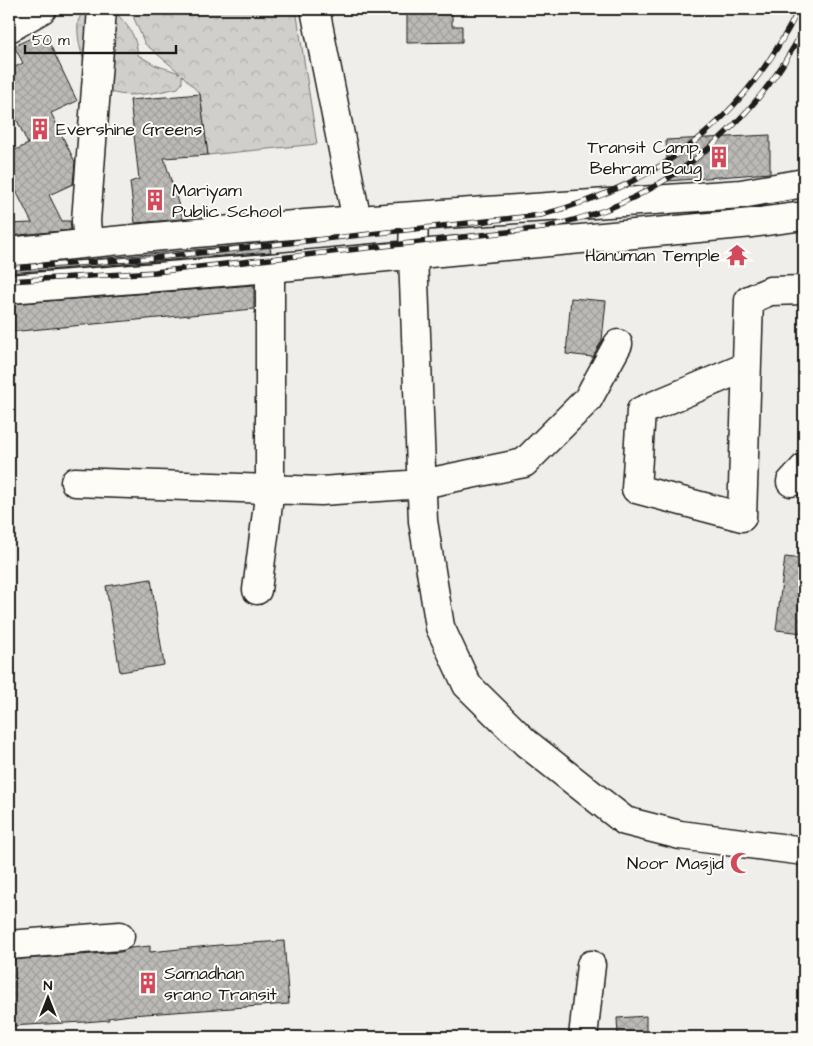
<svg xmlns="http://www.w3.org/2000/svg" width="813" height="1046" font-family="'Architects Daughter',sans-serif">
	<defs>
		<pattern id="forest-crowns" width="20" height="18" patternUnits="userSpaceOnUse" patternTransform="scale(1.25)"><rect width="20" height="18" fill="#d0cfcc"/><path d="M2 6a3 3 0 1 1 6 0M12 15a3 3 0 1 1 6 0" fill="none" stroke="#b2b1af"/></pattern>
		<pattern id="building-cross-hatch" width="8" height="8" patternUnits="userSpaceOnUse" patternTransform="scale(1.25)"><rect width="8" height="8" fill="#bbbab6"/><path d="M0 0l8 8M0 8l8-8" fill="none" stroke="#a09f9c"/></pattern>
	</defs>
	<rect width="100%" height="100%" fill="#f0eeea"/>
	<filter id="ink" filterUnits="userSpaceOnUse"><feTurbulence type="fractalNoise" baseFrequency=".02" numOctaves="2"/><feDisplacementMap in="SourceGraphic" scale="10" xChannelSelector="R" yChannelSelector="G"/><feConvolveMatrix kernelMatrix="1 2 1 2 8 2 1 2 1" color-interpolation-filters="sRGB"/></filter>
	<g filter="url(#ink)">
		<!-- forest -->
		<path fill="url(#forest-crowns)" stroke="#767674" d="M85 9H120L118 15C132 31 135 35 138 55L155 65 180 73 145 44 130 9H296L317 144 208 155 200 94 182 75V83L178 88C160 92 132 98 114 93 88 86 76 47 78 22 79 18 82 13 85 9Z"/>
		<!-- building -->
		<path fill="url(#building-cross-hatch)" stroke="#1c1c1c" d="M407 9H452V26H462V42L407 43Z
			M44 32 77 101 51 113 75 162 73 184 49 195 62 221H70L71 230 9 236V224L32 223 9 177V153L28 144 9 103V70L23 63 14 46Z
			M200 94 208 155 164 158 183 219 135 223 130 182 139 179 130 100Z
			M770 135V173L668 181 666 140Z
			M269 243 271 252 9 273V267Z
			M254 285V309L9 332V304Z
			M571 298 606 301 602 340 593 357 566 354Z
			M785 557 804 559V633L776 630Z
			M151 579 164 665 120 672 106 586Z
			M284 941 289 1004 131 1015 108 1018 109 1020 84 1022 9 1026V960L121 952 130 948 150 946V952L219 945Z
			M646 1016V1037L618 1036 617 1018Z"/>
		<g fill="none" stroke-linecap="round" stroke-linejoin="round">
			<!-- minor casing -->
			<g stroke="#1c1c1c" stroke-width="31">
				<path id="minor" d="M315 9 357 221
					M9 28 42 9
					M414 217 413 255 423 521 440 627 467 685 526 743 625 821 680 835 804 851
					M88 243 86 221 102 9
					M746 367 641 411 636 489 742 517 749 300 770 291 804 290
					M75 482 321 491 422 484 524 463 588 399 618 344
					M791 482 804 468
					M257 590 270 489V268
					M9 945 120 936
					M583 1037 591 965"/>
			</g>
			<!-- major casing -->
			<g stroke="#1c1c1c" stroke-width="31">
				<path id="major" d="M9 252C251 224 498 211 741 194L804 183
					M9 289 270 268 752 223 804 216"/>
			</g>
			<!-- minor -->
			<use href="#minor" stroke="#fdfcf7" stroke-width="28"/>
			<!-- major -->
			<use href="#major" stroke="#fdfcf7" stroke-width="28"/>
			<!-- rail casing -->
			<g stroke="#1c1c1c" stroke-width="5.5">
				<path id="rail" d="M9 268 153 258 541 215C662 183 742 122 799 9
					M9 281 155 272 543 228C564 223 585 217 605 210 691 177 763 109 804 28"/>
			</g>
			<!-- rail -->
			<use href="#rail" stroke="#fdfcf7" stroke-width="4" stroke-dasharray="11" stroke-linecap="butt"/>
		</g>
	</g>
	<!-- icons -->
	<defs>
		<g id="building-bare" transform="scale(1.725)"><path d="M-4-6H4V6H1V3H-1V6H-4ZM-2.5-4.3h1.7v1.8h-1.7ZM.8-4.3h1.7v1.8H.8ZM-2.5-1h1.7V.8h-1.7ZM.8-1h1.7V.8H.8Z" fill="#d1495b" stroke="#fdfcf7" stroke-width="2.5" paint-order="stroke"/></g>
		<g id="temple-bare" transform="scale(1.725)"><path d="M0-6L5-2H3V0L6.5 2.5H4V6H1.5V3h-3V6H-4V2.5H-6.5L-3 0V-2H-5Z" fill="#d1495b" stroke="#fdfcf7" stroke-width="2.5" paint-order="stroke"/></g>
		<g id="mosque-bare" transform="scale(1.725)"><path d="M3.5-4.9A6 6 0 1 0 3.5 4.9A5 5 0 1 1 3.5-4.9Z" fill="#d1495b" stroke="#fdfcf7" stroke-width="2.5" paint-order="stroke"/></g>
	</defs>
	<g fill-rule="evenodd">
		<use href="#building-bare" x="40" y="129"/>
		<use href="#building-bare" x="719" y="157"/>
		<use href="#building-bare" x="155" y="200"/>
		<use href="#temple-bare" x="737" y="255"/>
		<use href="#mosque-bare" x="741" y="863"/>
		<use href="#building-bare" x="148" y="983"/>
	</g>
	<g text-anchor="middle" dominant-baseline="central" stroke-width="4" stroke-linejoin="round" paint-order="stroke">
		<!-- poi labels -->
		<g font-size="18" fill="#1c1c1c" stroke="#fdfcf7" text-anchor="start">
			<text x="56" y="129">Evershine Greens</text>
			<text x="702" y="147" text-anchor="end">Transit Camp,<tspan x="702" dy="21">Behram Baug</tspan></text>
			<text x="172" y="190">Mariyam<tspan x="172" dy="21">Public School</tspan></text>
			<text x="720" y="255" text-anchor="end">Hanuman Temple</text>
			<text x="724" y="863" text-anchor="end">Noor Masjid</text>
			<text x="164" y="973">Samadhan<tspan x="164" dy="21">srano Transit</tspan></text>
		</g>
	</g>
	<!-- margin -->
	<rect width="813" height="1046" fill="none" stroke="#fdfcf7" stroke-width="30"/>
	<rect x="15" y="15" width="783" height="1016" fill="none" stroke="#1c1c1c" stroke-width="2" filter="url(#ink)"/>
	<!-- north arrow -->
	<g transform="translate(48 998)" stroke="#fdfcf7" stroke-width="4" paint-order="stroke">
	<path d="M0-4L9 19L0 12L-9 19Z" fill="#1c1c1c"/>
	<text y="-8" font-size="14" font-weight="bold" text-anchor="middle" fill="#1c1c1c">N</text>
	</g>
	<!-- scale -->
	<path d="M25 45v8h151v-8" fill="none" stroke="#1c1c1c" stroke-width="2.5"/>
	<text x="32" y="45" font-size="15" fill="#1c1c1c" stroke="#fdfcf7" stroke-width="4" paint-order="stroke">50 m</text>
</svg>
